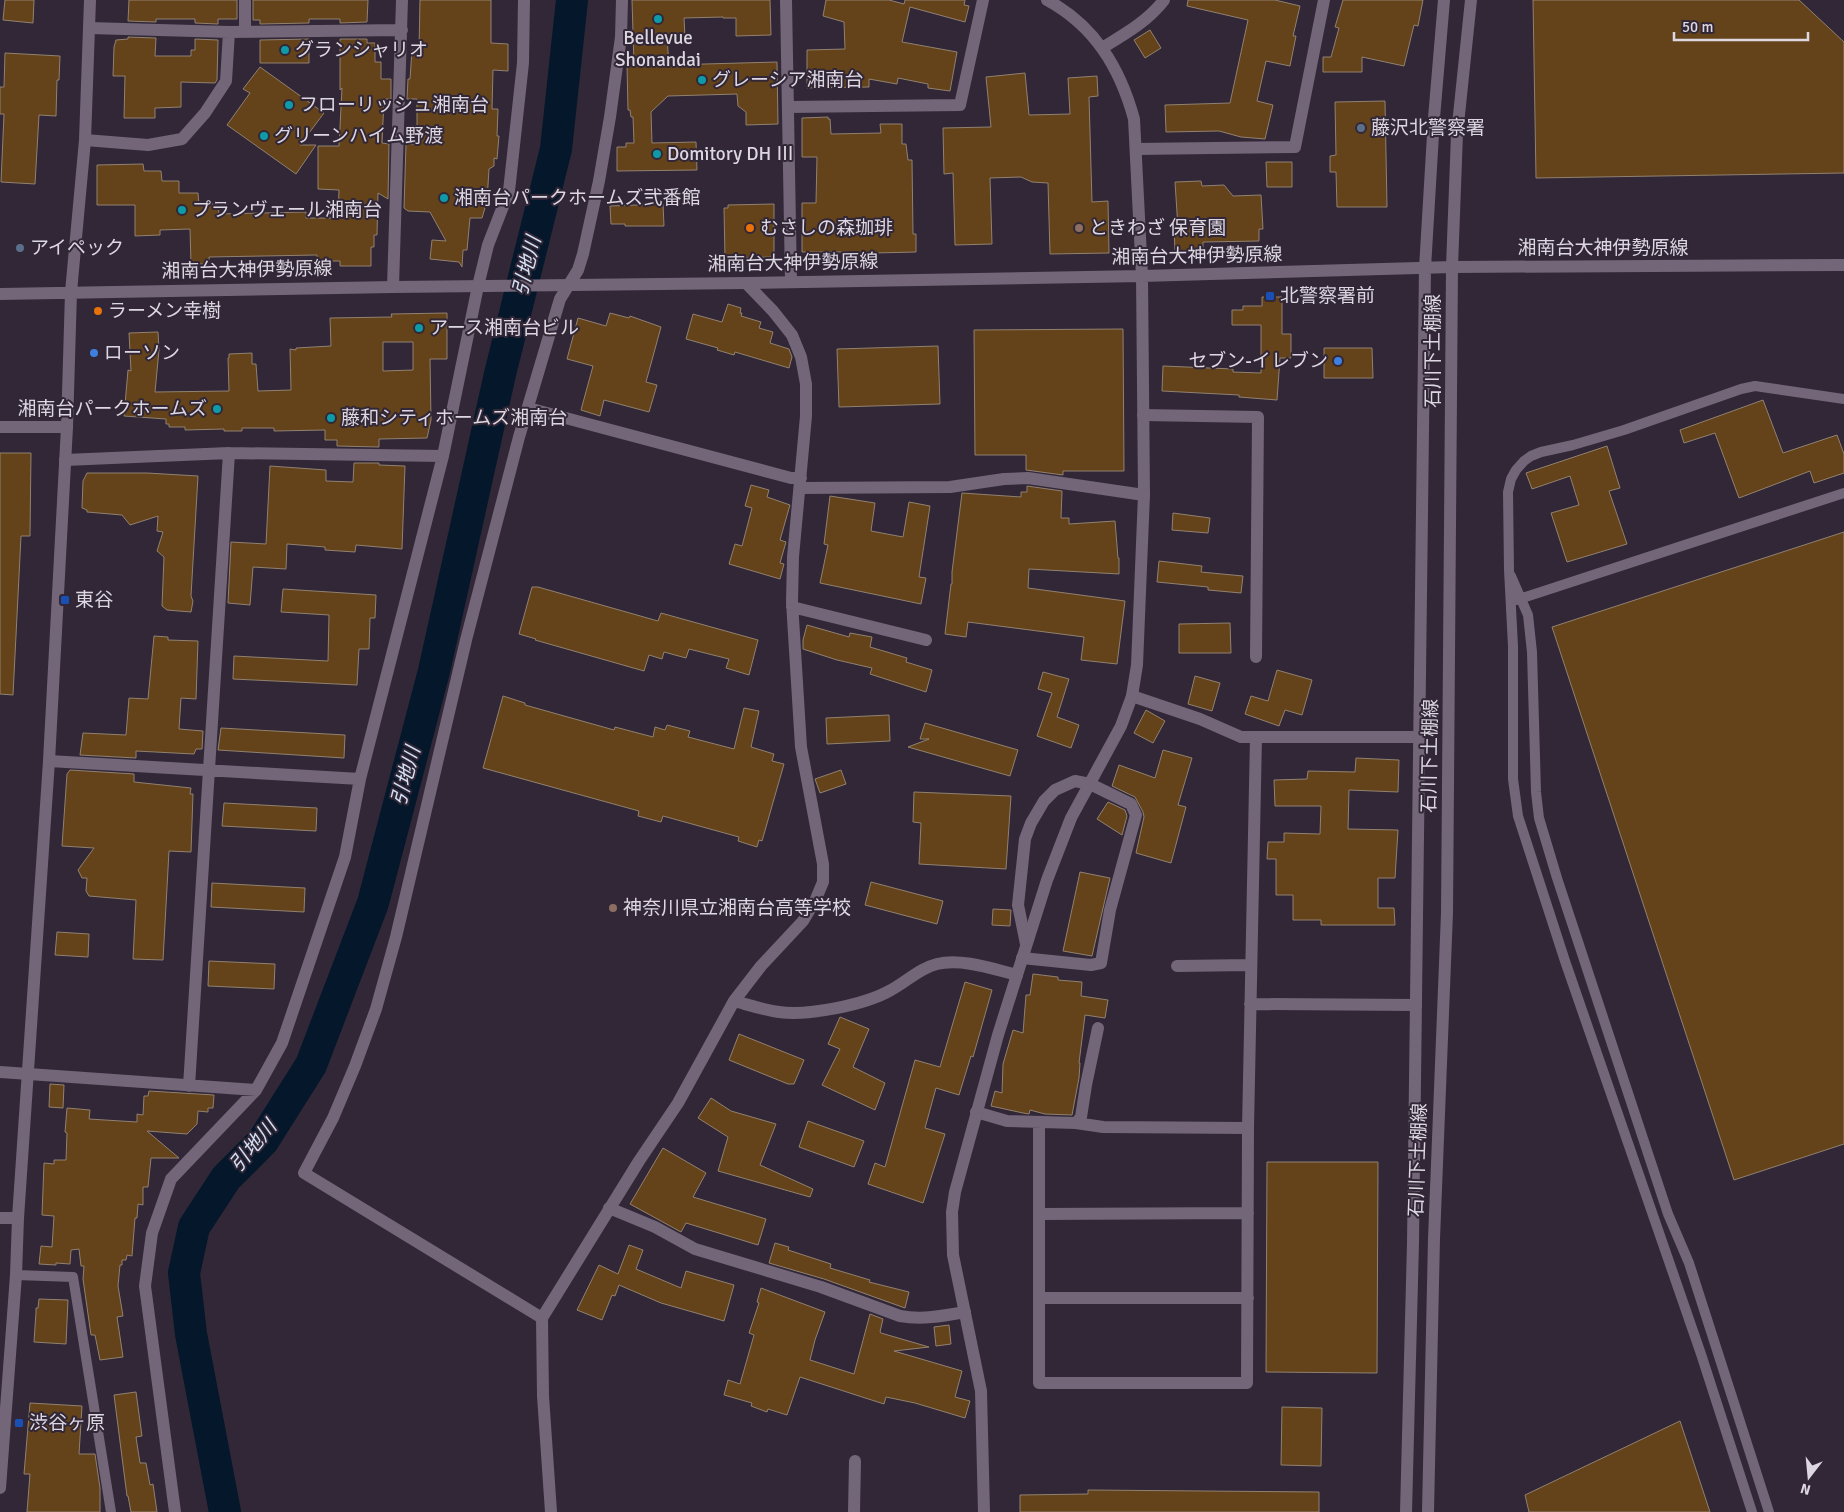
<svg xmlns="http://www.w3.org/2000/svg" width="1844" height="1512" font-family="Signika,'Noto Sans JP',sans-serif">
	<rect width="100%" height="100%" fill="#312737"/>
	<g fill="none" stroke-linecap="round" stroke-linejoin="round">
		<!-- river -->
		<path stroke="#05172b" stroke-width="32" d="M225 1512 191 1334 184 1273 194 1227 226 1178 263 1141 311 1065 373 903 434 671 500 374 556 149 572 0"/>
	</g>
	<!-- building -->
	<path fill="#64431a" stroke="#918170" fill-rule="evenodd" d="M5 0H34L33 23 3 20Z
		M129 0H237V19H218V24L195 23V19H156V22L128 21Z
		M253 0H368L367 22 340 23V19H309V23L260 24V20H253Z
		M420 0H491V43L508 44V71L493 70 492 109H498L497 136H499L497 159 494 158V166L489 169 487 201 482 218H470L467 250H463L462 267 459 262 430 259 432 240 446 241 430 212 408 211 404 208 406 144H417V99H407L408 79H410L412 50H419Z
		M632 0H770L771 35 736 36V18H723V17L684 18 685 37 667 38 669 65 777 62 778 124 746 125V112L738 106 737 94 668 96 651 112 652 143 696 142 697 170 617 171V147H626V143H634L633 117H631L630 110H628L627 65H634Z
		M826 0H889L904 4 905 0H965L964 5 969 6 965 22 910 7 902 42 957 52 950 91 928 88V84L898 78 897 84 869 79V87L807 88V50L845 49 844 22 823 16Z
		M1188 0H1275L1300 6 1293 36H1296L1290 66 1266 61 1257 101 1273 105 1265 139 1241 137 1219 131 1166 132 1165 105 1230 103 1248 20 1187 6Z
		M1343 0H1423L1418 26 1414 25 1404 66 1362 57V72H1323V57H1331L1339 28 1335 27Z
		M1533 0H1799L1844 42V173L1536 178Z
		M1150 30 1161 48 1145 58 1134 40Z
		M128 37 156 38 155 56H191V50H195V39L218 40 217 80 215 83 181 82V107L155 108V118H124L125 76H113L114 47 116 40 128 39Z
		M309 39V63H260V40Z
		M340 39H367V43H375V62H381V79H391V99H384L382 143 389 144 388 199 378 193 377 235H374V247H371V266H340V261H317V255L209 257V264H191L190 229 160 230V235L135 236V205H97V165L143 164 144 171H161L162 181H179V193H198L199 204H218L219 214 306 212V218H338L339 190 318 189V146H339L342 88 340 90Z
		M5 53 60 56 59 80H57L56 116 39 115 35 184 1 182 4 114H0V87H4Z
		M260 67 324 113 300 145H316L296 174 227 125 250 93 243 89Z
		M1025 73 1029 115 1070 114 1068 78 1097 76 1098 96 1089 97 1092 202 1108 201 1109 253 1050 254 1048 183 1032 182 1021 177 990 178 992 244 955 245 953 173 944 174 943 128 991 127 986 77Z
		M1385 101 1387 207H1337L1336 172H1330V156L1336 155 1335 102Z
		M828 117V119H830L831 134 881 133 880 124H902V144H906L908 160H912L913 234H916V252L874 253V255L848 256V252H802V203H816L817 157H802V118Z
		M1266 162H1292V187H1267Z
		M1201 181 1202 186 1224 185 1233 196 1261 195 1263 229H1259V241L1203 242V250L1175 251 1174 228H1178L1175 182Z
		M663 204 664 226H625V224H611L610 206Z
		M774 204V257L725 258 724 208H728V205Z
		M1262 297H1282V334H1291V358H1280L1277 400 1239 397V395L1162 391 1163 366 1233 369V372L1261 373V325H1232V310H1243V306H1262Z
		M728 304 741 308 740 313H742L741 316 761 322 759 328 773 332 770 343 789 349 792 357 789 368 735 352 734 355 717 350 718 348 686 339 693 314 722 322Z
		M447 313V359H430L431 420 427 438 379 439V447L337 446V440H325V430L274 431V428H242V431H224V429L185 430V427H169V424H166V419L124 416 128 370 131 371 129 333 158 332 159 350 155 392 229 391 228 358H229V354L252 353V364H256L258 391 291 390 290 349 296 350V348L331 346 330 318 392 317 391 314ZM383 342H413V370L383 371Z
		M610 313 629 318 630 316 661 327 646 382 657 385 649 412 604 400 600 416 581 410 593 366 567 359 578 318 606 326Z
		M1123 329 1124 471H1063V475L1026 470V455H975L974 330Z
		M938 346 940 404 839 407 837 349Z
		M1324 348H1372L1373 378H1324Z
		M1763 400 1783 453 1837 435 1844 454V473L1814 483 1810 471 1739 498 1715 433 1684 443 1680 430Z
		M1607 446 1620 488 1609 491 1627 544 1567 562 1551 513 1579 505 1570 476 1532 489 1526 473Z
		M0 453H31L30 536H21L13 695 0 694Z
		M354 463H379V465L405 466 402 549 356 545 355 552 325 550V547L287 544 286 569 253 567 250 605 228 603 231 542 266 544 270 466 326 470V481L353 482Z
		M87 473H147L198 476 191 596 193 601 191 612 167 610 162 606 164 557 157 551 163 532 157 531 158 516 130 525 122 515 87 512V510L82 508 83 481Z
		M751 485 769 490 767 497 790 505 780 540 786 542 780 563 784 564 780 579 729 564 735 544 742 546 752 508 745 506Z
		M1027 486 1062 491 1061 518H1069V524L1115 521 1118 558H1119V574L1029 569 1028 588 1125 601 1117 664 1081 660 1084 637 968 622 966 637 945 634 951 584H952V572L962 493 1021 497V492H1027Z
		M830 496 875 503 871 531 903 537 909 502 930 506 919 577 926 578 921 604 820 583 828 545 824 544Z
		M1173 513 1210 518 1208 533 1172 530Z
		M1844 532V1144L1734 1180 1552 627Z
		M1159 561 1202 566 1201 572 1243 576 1241 593 1208 590V587L1157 582Z
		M532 587H538L658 621 661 613 758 640 749 675 726 668 729 659 689 649 686 658 664 652 662 659 649 655 644 671 535 640 536 639 519 634Z
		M283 589 376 595 375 618H370L369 649H359L357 685 233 679 234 656 328 661 329 615 281 612Z
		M1230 623 1231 653H1179V624Z
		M807 625 849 637 850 633 872 637 870 647 907 658 906 662 932 670 926 692 870 674 872 668 837 660 803 649V640Z
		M154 636 168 637V640L198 641 196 699 181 698 179 729 203 731 202 749H196L194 754 136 751V758L80 755 83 733 126 735 129 698 148 699Z
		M1277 670 1312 680 1302 715 1285 710 1279 726 1245 714 1251 696 1268 701Z
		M1043 672 1069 679 1057 717 1079 725 1071 748 1037 736 1052 693 1038 689Z
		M1195 676 1220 683 1212 711 1188 704Z
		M503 696 525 703V705L614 730 615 727 653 737 655 727 665 730 667 725 690 731 688 737 734 749 744 708 759 711 751 747 774 754 772 761 784 764 762 841 759 840 757 847 738 841 739 837 663 816 661 822 638 816 639 811 483 768Z
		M1146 710 1165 721 1153 743 1134 733Z
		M889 715 890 741 827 744 826 718Z
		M925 723 1018 750 1010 776 908 747 929 739H920Z
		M221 728 345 735 344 758 218 750Z
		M1163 750 1192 758 1178 805 1186 807 1171 863 1136 853 1144 817 1143 812 1135 797 1112 786 1119 765 1155 778Z
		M1356 758 1399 760 1398 792 1349 790 1348 829 1398 830 1395 878H1378V908H1394L1395 925H1321V920H1293V895H1276V859H1267L1268 842H1284V833L1320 834 1321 806H1275L1274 780 1307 779 1308 771 1355 772Z
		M70 770 134 774V782L191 788 190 794H193L191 852 169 851 163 960 133 959 136 900 89 896 86 891 87 878H82L78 870 94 848 62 846 67 774Z
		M841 770 846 784 820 793 815 779Z
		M914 792 1011 796 1006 869 919 864 921 823 913 822Z
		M1108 802 1125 810 1127 816 1122 835 1097 819Z
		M224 803 317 808 316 831 222 826Z
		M1080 872 1110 878 1092 956 1063 951Z
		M871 882 943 901 937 924 865 905Z
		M212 883 305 888 304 912 211 907Z
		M993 909 1011 910 1010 926 992 925Z
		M57 932 89 934 88 957 55 955Z
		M209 961 275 964 274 989 208 986Z
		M1033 974 1058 977V980L1082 982 1081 996 1108 1000 1105 1018 1085 1015 1079 1063H1080L1079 1078 1072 1115 1045 1114 1030 1110 1029 1114 1023 1113 991 1106 995 1091 1002 1093 1003 1064 1013 1030 1023 1033 1026 995H1030Z
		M965 982 992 990 973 1057 971 1056 959 1095 936 1088 925 1128 945 1134 923 1203 868 1184 875 1163 885 1167 915 1060 940 1067Z
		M840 1017 869 1029 853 1067 885 1083 875 1110 822 1085 840 1049 828 1044Z
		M739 1034 804 1060 794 1084H788L729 1060Z
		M50 1084 64 1085 63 1108 49 1107Z
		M149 1091 214 1095 213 1108H208V1112L198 1111 197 1124 187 1134 147 1131 179 1158H151L148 1187H143V1205L138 1204 137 1218H135L132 1256 127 1255 126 1260H122V1265H120L118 1286 123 1316 117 1317 123 1357 100 1360 95 1335H91L83 1279 84 1266H81L79 1249 71 1250 70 1264 56 1263V1265L39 1264 41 1246 52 1247 54 1216 42 1215 44 1163 54 1164V1160H66L67 1133 65 1132 67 1108 90 1110 89 1119 137 1122V1114L143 1115 144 1096H148Z
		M711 1098 731 1111 776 1124 760 1165 813 1189 810 1197 718 1171 728 1137 698 1118Z
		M808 1121 864 1141 854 1167 799 1147Z
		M663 1148 706 1173 693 1197 766 1219 758 1245 686 1223 681 1232 630 1204Z
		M1267 1162H1378L1377 1373 1266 1372Z
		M775 1243 789 1247 788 1250 831 1264 830 1268 870 1280 869 1282 909 1292 905 1308 824 1279 769 1263Z
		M629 1245 643 1250 636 1269 681 1288 686 1271 734 1285 724 1321 661 1303 619 1285 615 1296 612 1295 602 1320 577 1310 599 1265 618 1274Z
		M761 1288 825 1312 815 1340 810 1360 854 1374 870 1314 883 1319 880 1332 881 1333 929 1347 894 1351 962 1371 955 1397 970 1401 965 1418 915 1403 886 1397 884 1404 800 1377 787 1415 768 1409 767 1412 751 1406 752 1403 724 1395 728 1380 740 1384 754 1335 749 1333 759 1303 757 1302Z
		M39 1299 68 1300 66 1344 34 1342 36 1312V1308H38Z
		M949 1325 951 1344 936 1346 934 1327Z
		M136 1392 142 1436 136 1437 140 1463H146L150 1485 153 1484 157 1512H131L128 1496H127L114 1395Z
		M30 1403 82 1406 79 1454H95L100 1488V1512H27L30 1474H24Z
		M1282 1407 1322 1408 1321 1466 1281 1465Z
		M1680 1421 1710 1512H1529L1525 1495Z
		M1088 1490 1319 1492V1512H1020V1495L1088 1494Z"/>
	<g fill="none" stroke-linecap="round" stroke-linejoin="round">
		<!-- service -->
		<path stroke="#726678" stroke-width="10" d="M1511 576 1528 615 1532 652 1536 792 1539 818 1557 878 1668 1214 1689 1263 1769 1512
			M1516 600 1844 493
			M16 1275 73 1277 111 1512
			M1752 1512 1701 1354 1565 961 1518 816 1513 779V646L1509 570 1508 492 1511 479 1516 470 1524 461 1531 456 1541 452 1573 445 1624 430 1741 389 1755 386 1844 399"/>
		<!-- minor -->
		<path stroke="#726678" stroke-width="12" d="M786 0 791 282
			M89 28 229 32 402 30
			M245 32V0
			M1102 48C1125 34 1148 21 1164 0
			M788 107 960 105 983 0
			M85 140 148 145 182 139 205 113 226 81 229 32
			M1136 149 1295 147 1324 0
			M393 287 402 0
			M528 408 791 478H801
			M1143 415 1258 417 1256 657
			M0 427H67
			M65 460 229 453 443 456
			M800 488 950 487 1004 479 1028 478 1144 495
			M792 607 926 640
			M1132 696 1200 719 1241 737H1420
			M49 761 360 779
			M1022 958 1091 965 1101 963 1110 910 1136 815 1131 804 1090 784 1075 781 1055 790 1044 801 1031 823 1025 839 1018 905 1026 944
			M1177 966 1251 965
			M734 1001C749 1005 764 1010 779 1012 808 1016 865 1005 891 990 906 982 920 968 937 964 961 958 993 969 1017 975
			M1250 1004 1416 1005
			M0 1072 256 1090
			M189 1086 229 453
			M976 1112 1007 1121 1076 1123 1081 1117 1086 1085 1098 1028
			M1039 1123V1383H1247L1248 1128 1256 737
			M1076 1123 1103 1127 1248 1128
			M609 1208 655 1227 695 1249 821 1287 900 1316C922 1320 943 1316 965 1312
			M1039 1214 1248 1213
			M0 1218H18
			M1039 1298H1248
			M542 1318 304 1173 333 1118 355 1066 376 1009 396 937 466 640 519 437 560 299 578 270 583 254 599 181 610 117 621 37 622 0
			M175 1512 145 1286 152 1233 171 1179 256 1090 282 1043 345 857 360 779 443 456 478 286 488 245 509 191 523 63 524 0
			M551 1512 543 1396 542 1318 639 1161 678 1103 734 1001 761 966 803 921 815 901 823 882V864L801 747 792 602 793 557 806 416V384L801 357 792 335 773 311 746 283
			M854 1512 855 1461"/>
		<!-- tertiary -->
		<path stroke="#726678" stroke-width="12" d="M0 294 393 287 746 283 1142 276 1452 267 1844 265
			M0 1488 16 1275 18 1218 49 761 67 427 71 292 85 140 90 0
			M984 1512 981 1391 953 1255 952 1212 955 1192 998 1035 1047 880 1071 818 1121 726 1132 696 1137 665 1144 495 1142 276 1134 119C1120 68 1095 26 1047 0
			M1406 1512 1413 1243 1425 268 1434 118 1444 0
			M1428 1512 1434 1239 1447 913 1452 267 1457 134 1471 0"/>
	</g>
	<!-- markers -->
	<g fill="#0f9aa8" stroke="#312737" stroke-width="2">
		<circle cx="658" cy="19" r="5"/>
		<circle cx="285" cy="50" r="5"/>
		<circle cx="702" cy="80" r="5"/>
		<circle cx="289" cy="105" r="5"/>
		<circle cx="264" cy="136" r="5"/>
		<circle cx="657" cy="154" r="5"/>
		<circle cx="444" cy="198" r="5"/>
		<circle cx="182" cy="210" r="5"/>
		<circle cx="419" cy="328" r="5"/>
		<circle cx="217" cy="409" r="5"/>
		<circle cx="331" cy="418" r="5"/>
	</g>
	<g fill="#5c6f8a" stroke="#312737" stroke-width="2">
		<circle cx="1361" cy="128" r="5"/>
		<circle cx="20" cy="248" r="5"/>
	</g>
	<g fill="#e8710a" stroke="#312737" stroke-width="2">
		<circle cx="750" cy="228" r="5"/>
		<circle cx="98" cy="311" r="5"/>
	</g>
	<g fill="#8d6e63" stroke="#312737" stroke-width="2">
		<circle cx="1079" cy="228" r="5"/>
		<circle cx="613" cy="908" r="5"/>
	</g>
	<g fill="#1a4fb4" stroke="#312737" stroke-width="2">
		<rect x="1265" y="291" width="10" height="10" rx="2.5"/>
		<rect x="60" y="595" width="10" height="10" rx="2.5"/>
		<rect x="14" y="1418" width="10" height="10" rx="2.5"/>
	</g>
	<g fill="#3f7fe0" stroke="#312737" stroke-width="2">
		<circle cx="94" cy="353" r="5"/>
		<circle cx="1338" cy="361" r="5"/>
	</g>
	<g text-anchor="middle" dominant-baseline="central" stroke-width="4" stroke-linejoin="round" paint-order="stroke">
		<!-- poi labels -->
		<g font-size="19" fill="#ddd7e1" stroke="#312737" text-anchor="start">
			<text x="658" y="38" text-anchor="middle">Bellevue<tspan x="658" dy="22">Shonandai</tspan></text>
			<text x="295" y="50">グランシャリオ</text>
			<text x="712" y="80">グレーシア湘南台</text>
			<text x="299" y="105">フローリッシュ湘南台</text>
			<text x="1371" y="128">藤沢北警察署</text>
			<text x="274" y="136">グリーンハイム野渡</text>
			<text x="667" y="154">Domitory DH Ⅲ</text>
			<text x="454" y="198">湘南台パークホームズ弐番館</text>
			<text x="192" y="210">プランヴェール湘南台</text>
			<text x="760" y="228">むさしの森珈琲</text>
			<text x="1089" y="228">ときわざ 保育園</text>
			<text x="30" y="248">アイペック</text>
			<text x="1280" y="296">北警察署前</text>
			<text x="108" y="311">ラーメン幸樹</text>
			<text x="429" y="328">アース湘南台ビル</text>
			<text x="104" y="353">ローソン</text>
			<text x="1328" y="361" text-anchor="end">セブン-イレブン</text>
			<text x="207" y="409" text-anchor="end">湘南台パークホームズ</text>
			<text x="341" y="418">藤和シティホームズ湘南台</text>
			<text x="75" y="600">東谷</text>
			<text x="623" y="908">神奈川県立湘南台高等学校</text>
			<text x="29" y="1423">渋谷ヶ原</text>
		</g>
		<!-- street labels -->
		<g font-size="19" fill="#ddd7e1" stroke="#312737">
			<text x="1603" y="248">湘南台大神伊勢原線</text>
			<text transform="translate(1197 256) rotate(-1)">湘南台大神伊勢原線</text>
			<text transform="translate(793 263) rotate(-1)">湘南台大神伊勢原線</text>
			<text transform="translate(247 270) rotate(-1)">湘南台大神伊勢原線</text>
			<text transform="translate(1433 351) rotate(-90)">石川下土棚線</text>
			<text transform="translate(1430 756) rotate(-89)">石川下土棚線</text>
			<text transform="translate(1418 1160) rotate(-88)">石川下土棚線</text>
		</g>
		<!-- water labels -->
		<g font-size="20" font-style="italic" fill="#d3e2f5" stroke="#312737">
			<text transform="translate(527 266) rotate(-76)">引地川</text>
			<text transform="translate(406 776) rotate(-75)">引地川</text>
			<text transform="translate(253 1146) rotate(-50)">引地川</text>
		</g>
	</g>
	<!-- north arrow -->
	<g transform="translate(1809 1477) rotate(196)" stroke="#312737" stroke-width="4" paint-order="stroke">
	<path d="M0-4L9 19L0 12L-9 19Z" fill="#ddd7e1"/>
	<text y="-8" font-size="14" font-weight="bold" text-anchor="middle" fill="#ddd7e1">N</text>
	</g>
	<!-- scale -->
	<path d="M1674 32v8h134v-8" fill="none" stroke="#ddd7e1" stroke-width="2.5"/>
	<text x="1682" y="32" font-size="15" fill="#ddd7e1" stroke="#312737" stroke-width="4" paint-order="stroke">50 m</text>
</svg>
